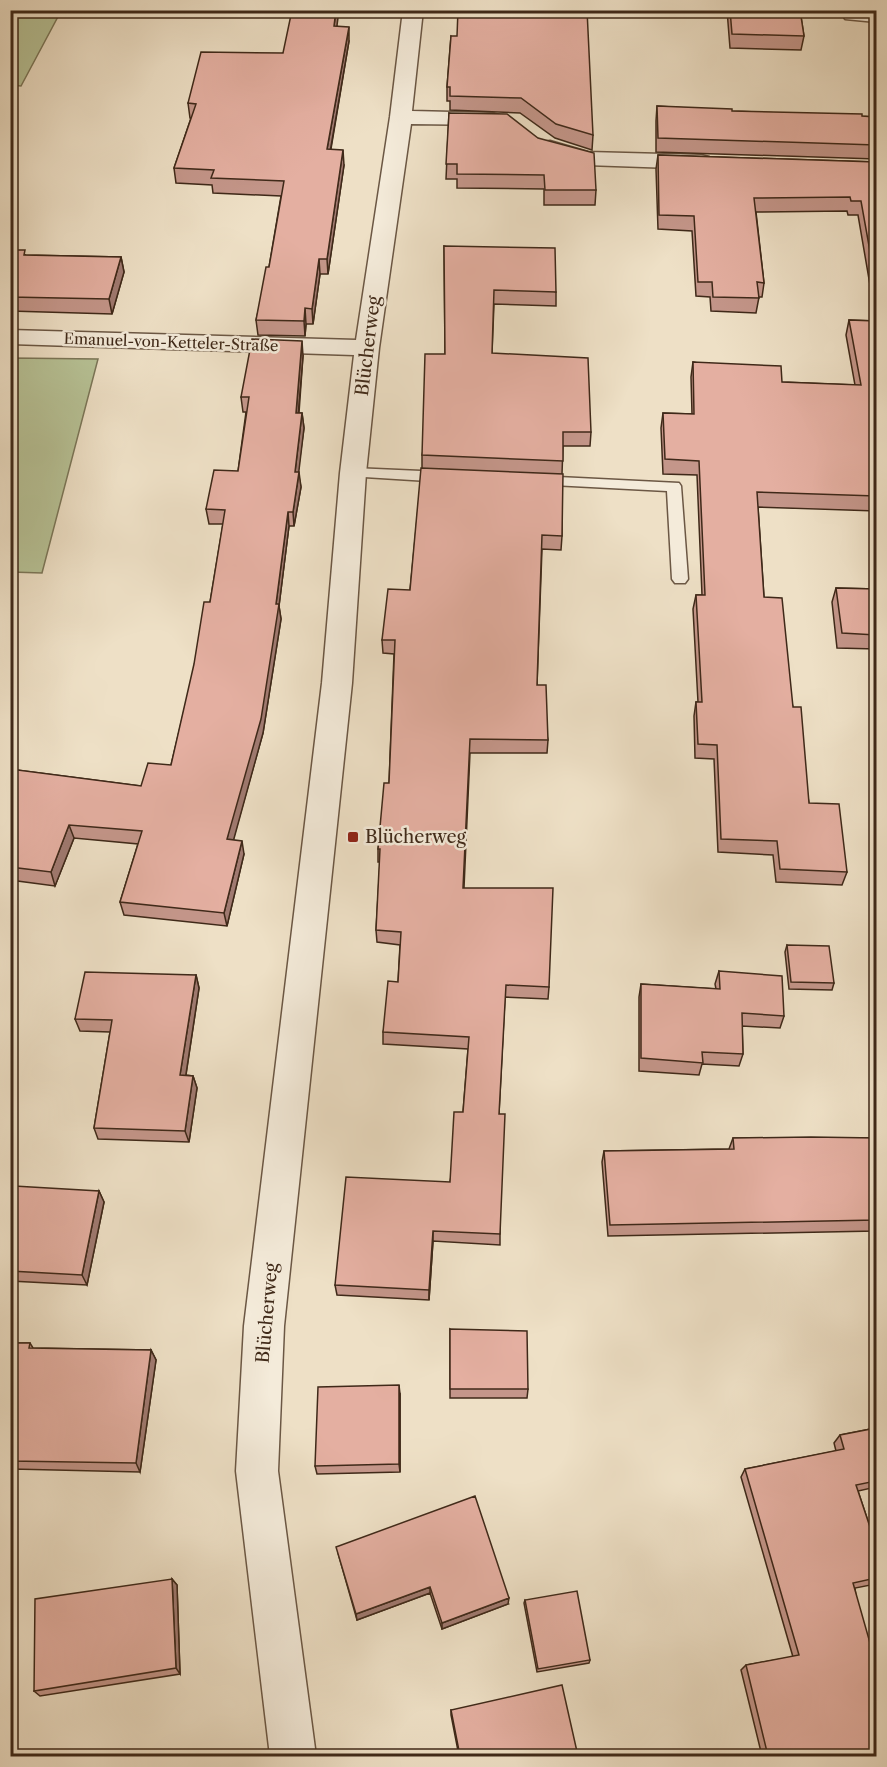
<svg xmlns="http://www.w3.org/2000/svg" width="887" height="1767" font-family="'Libre Caslon Text',serif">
	<rect width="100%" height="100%" fill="#eee0c6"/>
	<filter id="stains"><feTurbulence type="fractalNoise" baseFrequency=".00333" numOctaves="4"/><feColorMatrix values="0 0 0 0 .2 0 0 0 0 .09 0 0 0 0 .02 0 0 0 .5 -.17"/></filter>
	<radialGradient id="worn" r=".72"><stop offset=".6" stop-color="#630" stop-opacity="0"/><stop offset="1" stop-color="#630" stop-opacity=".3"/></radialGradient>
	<!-- green -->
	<path fill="#b7c296" stroke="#7b7658" stroke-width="1.5" d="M10 11H61L21 86 11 85Z
		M11 358 98 359 42 573 11 572Z"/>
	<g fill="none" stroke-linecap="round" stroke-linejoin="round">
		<!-- service casing -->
		<g stroke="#6b5744" stroke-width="3">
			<path id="service" d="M353 468 444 472 451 477 444 482 348 476 346 473 348 470Z
				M538 476 679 483 681 486 688 579 685 583H675L672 579 667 491 533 484 531 481 533 478Z"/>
		</g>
		<!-- minor casing -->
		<g stroke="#6b5744" stroke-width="3">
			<path id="minor" d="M403 10H423L412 111 492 113 499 115 503 119 499 123 492 125 411 124 379 348 366 473 352 683 284 1326 278 1471 316 1756H270L236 1471 244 1326 322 683 340 473 354 355 10 344V330L356 340 390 117Z
				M841 10H876V22L845 19Z
				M550 141 588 152 701 155 709 157 712 162 709 167 701 169 586 165 542 152 539 147 542 142Z"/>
		</g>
		<!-- service -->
		<use href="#service" fill="#f4ebda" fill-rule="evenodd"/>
		<!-- minor -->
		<use href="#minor" fill="#f4ebda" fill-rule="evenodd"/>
	</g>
	<!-- wall -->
	<path fill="#c4968a" stroke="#3f2919" stroke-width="1.5" d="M727 10H800L804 36 801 50 730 48Z
		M337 26 349 41 331 149 344 165 328 274H320L313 324H306L305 336 258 335 256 320 269 267 281 196 213 193 212 185 176 183 174 168 191 118H190L188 103 283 53Z
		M451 36 593 135 592 150 555 138 520 113 450 110V101H447V87Z
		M657 106 732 111 876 117V159L656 152V121Z
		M449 113 596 190 595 205H544V189L457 188V179H446Z
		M658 155 876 162V320L858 215H848L847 211 756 212 764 283 762 297H759L756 313 711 311 710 297 696 296 692 231 658 229 656 169Z
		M444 246 556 292V306L494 304 492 353 591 432 590 446H563L562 474V536L561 550 542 549 537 685 548 740 547 753H470L464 888 549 987 548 999 505 997 499 1114 500 1234V1245L433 1241 429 1300 337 1295 335 1285 450 1182 463 1112 468 1049 383 1044V1032L398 982 400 945 377 942 376 930 380 862H378V849L389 783 394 654 383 653 382 640 410 590 422 468V455L445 354Z
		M10 250 26 255 121 257 124 272 112 314 10 311Z
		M849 320 876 321V511L758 507 764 597 793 707 809 803 847 872 842 885 776 882 773 855 718 852 714 759 695 758 694 716 696 702H698L693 609 696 595H702L697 475 663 474 661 428 663 413 692 414 691 377 693 362 782 382 855 385 846 335Z
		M303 356 299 413H302L304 428 298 472 301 487 294 526H289L279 606 281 619 263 733 233 840 244 854 227 926 124 915 120 902 138 844 74 838 55 886 10 880V769L141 786 171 765 210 602 223 524H209L206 509 238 471 246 412H243L241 397Z
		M836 588 876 589V649L837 648 832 602Z
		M787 945 834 983 832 990 789 989 785 952Z
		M719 971 784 1016 780 1028 742 1026 743 1054 739 1066 702 1064 699 1075 639 1071V997L641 984 716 989 715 984Z
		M196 975 199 988 186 1075 193 1076 197 1088 189 1142 98 1139 94 1128 110 1032 80 1031 75 1019Z
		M733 1138H876V1231L608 1236 602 1162 604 1151 729 1149Z
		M99 1191 104 1202 87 1285 10 1281V1199Z
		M450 1329 528 1389 527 1398H450Z
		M10 1343H30L33 1348 151 1350 156 1360 140 1472 12 1469 10 1476Z
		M400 1394V1472L317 1474 315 1466Z
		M876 1428V1487L858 1491 876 1545V1584L855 1588 876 1756H762L741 1670 746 1665 793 1657 741 1477 745 1469 836 1451 834 1443 840 1435Z
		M338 1553 508 1604 442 1629 430 1593 357 1620Z
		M172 1579 177 1585 180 1674 40 1696 34 1691Z
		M525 1600 590 1660 589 1663 537 1672 524 1603Z
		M451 1710 578 1756H459L451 1715Z"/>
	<!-- shaded-wall -->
	<path fill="#a07a71" stroke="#3f2919" stroke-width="1.5" d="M336 10H339L335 41 334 26Z
		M349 27V41L328 164 327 149Z
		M343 150 344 165 328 274 327 259Z
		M121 257 124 272 112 314 109 299Z
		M319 259 320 274 313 324 312 309Z
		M305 308 306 324 305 336 304 321Z
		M302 341 303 356 297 428 296 413Z
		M302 413 304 428 297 487 295 472Z
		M299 472 301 487 294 526 293 512Z
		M288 512 289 526 279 606 281 619 263 733 230 853 227 839 276 604Z
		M69 825 74 838 55 886 51 872Z
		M242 841 244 854 227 926 224 913Z
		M196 975 199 988 184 1087 180 1075Z
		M193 1076 197 1088 189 1142 185 1131Z
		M99 1191 104 1202 87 1285 82 1275Z
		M433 1231V1241L429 1300V1290Z
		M151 1350 156 1360 140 1472 136 1463Z
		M399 1385 400 1394V1472L399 1464Z
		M172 1579 177 1585 180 1674 176 1668Z
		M430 1587V1593L357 1620 356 1614Z
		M509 1598 508 1604 442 1629V1623Z"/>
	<!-- building -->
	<path fill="#e4afa1" stroke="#3f2919" stroke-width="1.5" d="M292 10H336L334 26 349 27 327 149 343 150 327 259H319L312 309 305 308 304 321 256 320 266 267H269L284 181 211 178 214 170 174 168 196 104 188 103 201 52 283 53Z
		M458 10H587L593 135 556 124 521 98 450 96V87H447L451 36H457Z
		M730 10H800L804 36 732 34Z
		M657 106 732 109V111L862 114V116L876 117V145L658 138Z
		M449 113 507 114 538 138 594 153 596 190H545L544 175 457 174V164H446Z
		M658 155 876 162V285L861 201H851L850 197 754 198 764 283 757 282 759 298 713 297 712 282H698L694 216 659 215Z
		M444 246 555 248 556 292 494 290 492 353 588 358 591 432H563V461L422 455 425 354H445Z
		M10 250H25L24 255 121 257 109 299 10 297Z
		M849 320 876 321V496L757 492 764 597 782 598 793 707H801L809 803 839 804 847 872 780 869 777 841 721 839 717 745 698 744 696 702H702L696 595H705L699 461 665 459 663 413 694 414 693 362 781 366 782 382 861 385Z
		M252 339 302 341 296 413H302L295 472H299L293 512H288L276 604H279L261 719 227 839 242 841 224 913 120 902 142 831 69 825 51 872 10 867V769L141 786 148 763 171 765 194 664 204 602H210L225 510 206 509 214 470 238 471 249 397H241Z
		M421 468 563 474 562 536 542 535 537 685H546L548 740 470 739 463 888H553L549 987 506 985 499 1114H505L500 1234 433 1231 429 1290 335 1285 346 1177 450 1182 454 1112H463L469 1037 383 1032 388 981 398 982 401 932 376 930 380 849H378L384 783H389L395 640H382L388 589 410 590Z
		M836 588 876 589V635L842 633Z
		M787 945 829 946 834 983 791 982Z
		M719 971 782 976 784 1016 742 1013 743 1054 702 1052 703 1063 641 1058V984L720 989Z
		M85 972 196 975 180 1075 193 1076 185 1131 94 1128 112 1020 75 1019Z
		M811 1137 876 1138V1220L610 1225 604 1151 734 1149 733 1138Z
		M14 1186 99 1191 82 1275 10 1271V1199Z
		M450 1329 527 1331 528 1389H450Z
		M10 1343H30L29 1348 151 1350 136 1463 10 1461Z
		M399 1385V1464L315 1466 318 1387Z
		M876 1428V1481L856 1485 876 1545V1578L853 1583 876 1664V1756H768L746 1665 799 1655 745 1469 844 1449 840 1435Z
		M475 1496 509 1598 442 1623 430 1587 356 1614 336 1547Z
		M172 1579 176 1668 34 1691 35 1599Z
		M577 1591 590 1660 538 1669 525 1600Z
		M562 1685 578 1756H460L451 1710Z"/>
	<!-- markers -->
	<rect fill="#8f2418" stroke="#f4ebda" stroke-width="2" x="347" y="831" width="12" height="12" rx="3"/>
	<g text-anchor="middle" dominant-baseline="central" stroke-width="5" stroke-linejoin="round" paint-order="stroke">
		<!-- far-street labels -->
		<g font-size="15" fill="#3f2919" stroke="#f4ebda">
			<text transform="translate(171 342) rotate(2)">Emanuel-von-Ketteler-Straße</text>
		</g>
		<!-- street labels -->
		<g font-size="18" fill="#3f2919" stroke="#f4ebda">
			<text transform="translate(368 346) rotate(-83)">Blücherweg</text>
			<text transform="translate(267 1313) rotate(-85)">Blücherweg</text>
		</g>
		<!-- poi labels -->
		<g font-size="18" fill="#3f2919" stroke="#f4ebda" text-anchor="start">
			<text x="365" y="837">Blücherweg</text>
		</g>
	</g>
	<!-- margin -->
	<rect width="887" height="1767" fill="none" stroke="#eee0c6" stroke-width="36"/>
	<rect x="12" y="12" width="863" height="1743" fill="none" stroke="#3f2919" stroke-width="3"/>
	<rect x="18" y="18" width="851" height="1731" fill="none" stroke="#3f2919" stroke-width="1.5"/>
	<rect width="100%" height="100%" filter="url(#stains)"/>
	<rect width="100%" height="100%" fill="url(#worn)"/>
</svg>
